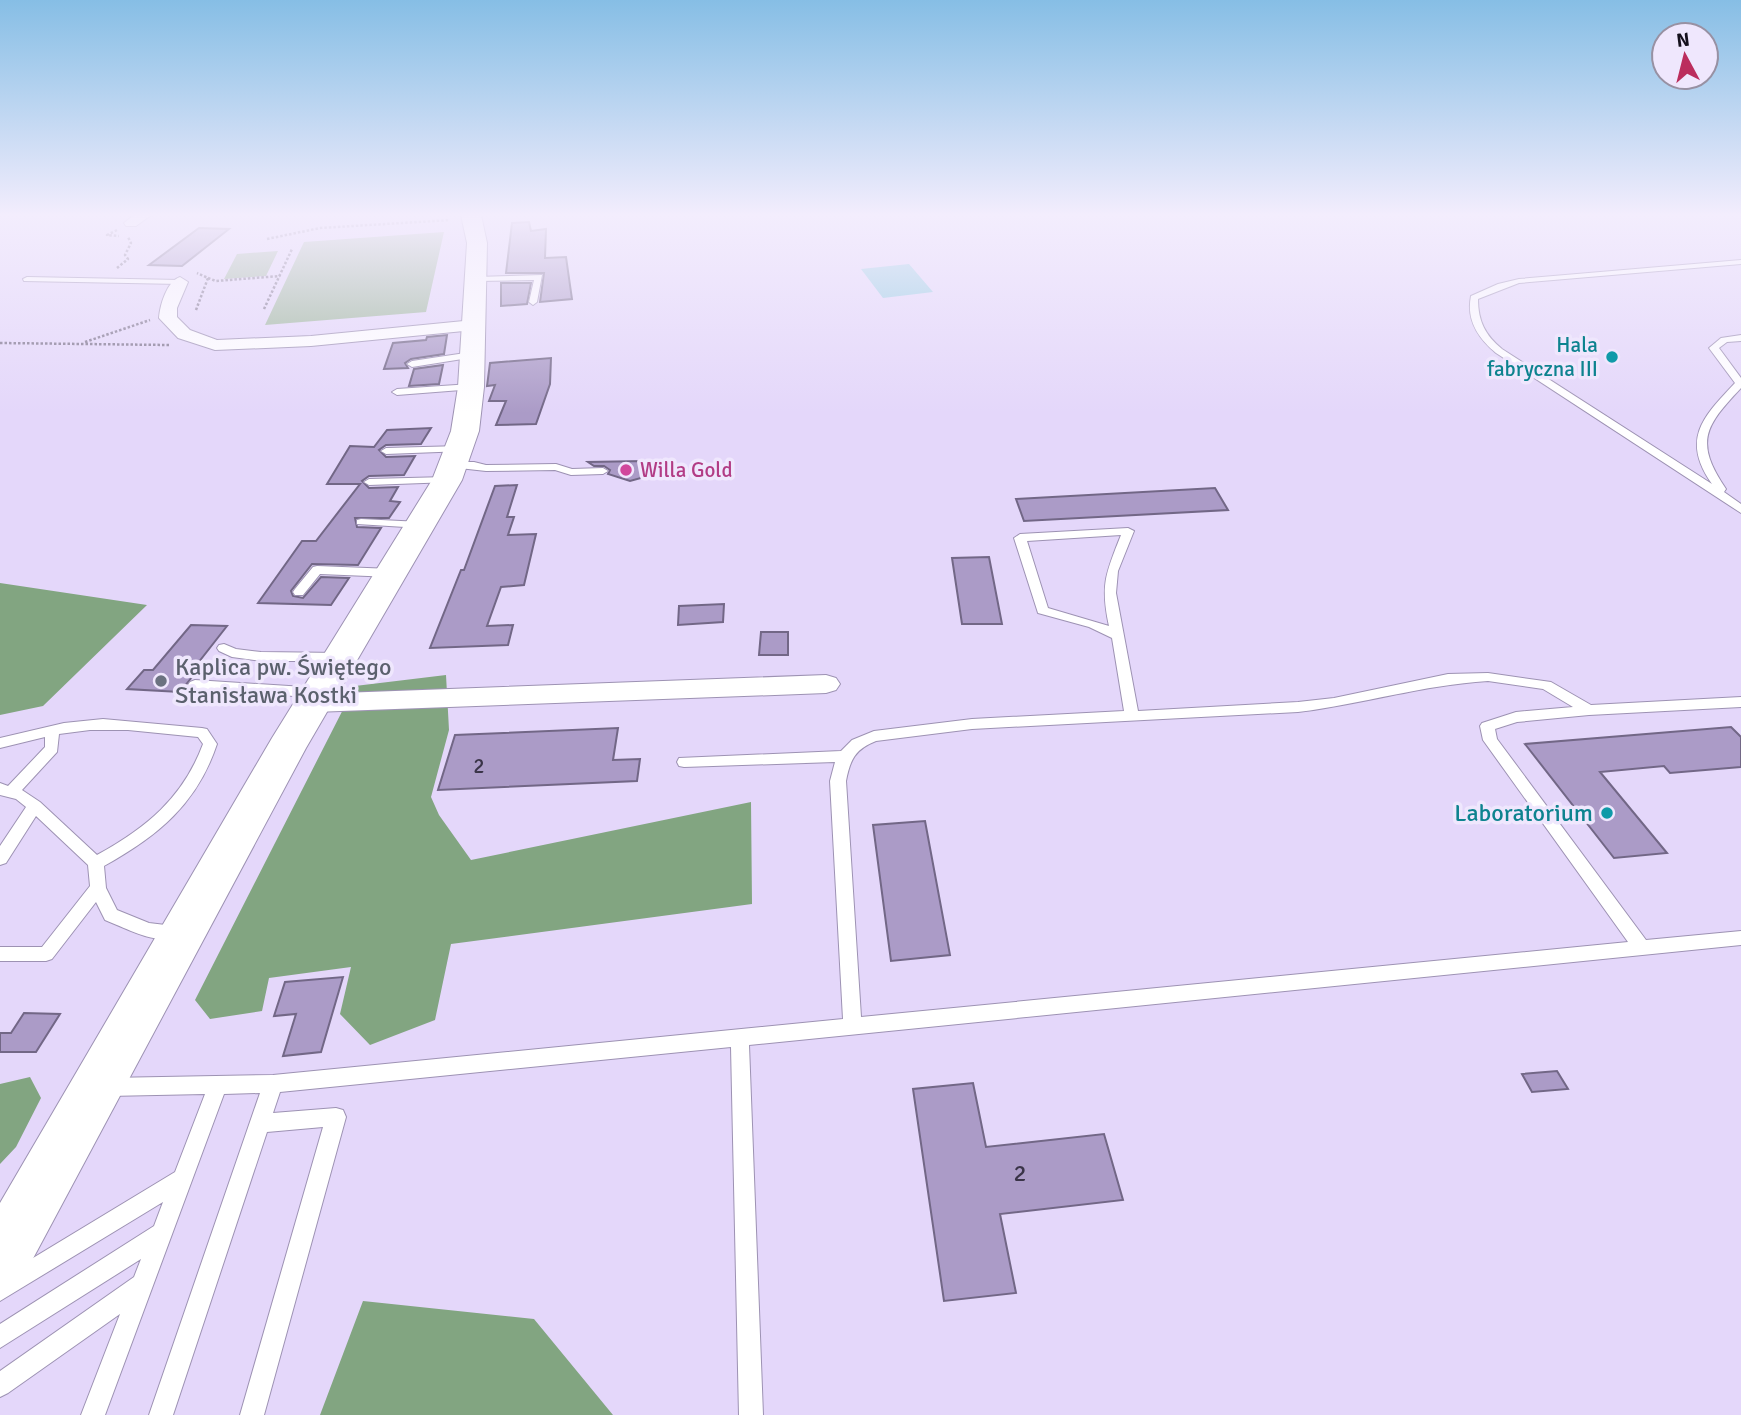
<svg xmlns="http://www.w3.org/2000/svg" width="1741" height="1415" font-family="Signika,sans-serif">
	<rect width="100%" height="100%" fill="#e4d7fa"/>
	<!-- green -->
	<path fill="#9eb69d" d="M444 232 426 312 265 325 304 242Z
		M278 251 266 276 224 279 237 254Z"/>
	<!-- forest -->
	<path fill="#82a581" d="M0 583 147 605 43 706 0 715Z
		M446 675 449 730 431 797 439 815 471 860 751 802 752 904 451 944 435 1020 370 1045 340 1014 351 967 269 978 262 1011 210 1019 195 1000 355 686Z
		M30 1077 41 1098 16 1147 0 1164V1084Z
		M363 1301 534 1319 613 1415H320Z"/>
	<!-- water -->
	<path fill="#93cce1" d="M909 264 933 292 883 298 861 269Z"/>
	<!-- building -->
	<path fill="#ab9bc7" stroke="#726786" stroke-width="2" d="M529 222 531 231 546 229 545 258 566 257 572 299 540 302 544 273H506L512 223Z
		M199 228 229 229 182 266 149 265Z
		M501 283H531L527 304 501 306Z
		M447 335 444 354 411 359 405 363 408 368 384 369 393 343 426 340 427 337Z
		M551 358 550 384 536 424 496 425 506 401H489L495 385 487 386 490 363Z
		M443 365 439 384 409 386 414 369Z
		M431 428 421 444 386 445 379 450 386 457 415 456 404 475 369 476 362 481 369 488 398 487 390 501 400 502 389 518H355L357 527 381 528 358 565 312 564 291 591 293 596 303 598 321 577 349 578 331 605 258 603 302 541H316L360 484H327L350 446 374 447 387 430Z
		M644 461 641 478 630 481 608 474 610 470 604 466H594L588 462Z
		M517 485 507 517H514L508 535 536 534 524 585 501 587 487 626 513 625 508 645 430 648 461 570H464L495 486Z
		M1215 488 1228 510 1024 521 1016 499Z
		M989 557 1002 624H962L952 558Z
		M724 604 723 622 678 625 679 606Z
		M191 625 227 626 191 672H196L180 692 127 689 144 670H153Z
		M761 632H788V655H759Z
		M1731 727 1741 737V767L1670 773 1664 766 1600 772 1667 853 1614 858 1525 744Z
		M618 728 613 760 640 759 637 781 438 790 455 735Z
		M925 821 950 955 891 961 873 825Z
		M343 977 321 1052 283 1056 296 1014 274 1016 285 982Z
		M24 1013 60 1014 36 1052H0V1033H11Z
		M1557 1071 1568 1089 1532 1092 1522 1074Z
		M973 1083 986 1147 1104 1134 1123 1200 1000 1214 1016 1293 944 1301 913 1089Z"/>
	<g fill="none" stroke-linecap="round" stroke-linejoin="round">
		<!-- service casing -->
		<g stroke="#9d92b3" stroke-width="2">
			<path id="service" d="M1741 260V264L1519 283 1478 299C1478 321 1485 335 1502 349L1712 484C1680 439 1704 416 1735 383L1709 348 1721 338 1741 335V341L1727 342 1719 348 1741 378V388C1705 426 1694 442 1726 489L1724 492 1741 504V513L1496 353C1478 338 1466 320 1471 296L1498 284 1519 279Z
				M542 275 537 302 533 305 529 302 534 280 476 281 472 279 476 277Z
				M27 277 180 280 184 282 180 284 24 281 23 279Z
				M472 352 477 355 475 357 412 367 407 364 412 361Z
				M471 384 474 385V389L397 395 392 392 397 389Z
				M461 446 465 447V451L386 454 381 451 386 448Z
				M454 462H474L486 465 556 464 572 469 603 468 608 471 603 474 571 475 555 470 486 471 450 467V463Z
				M447 477 451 478V482L369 485 364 482 369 479Z
				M361 519 421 522 427 525 421 528 357 524V520Z
				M1128 528 1134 531 1118 571 1116 593 1138 711 1298 702 1334 698 1448 674 1488 673 1551 682 1591 705 1741 697V707L1589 715 1517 722 1495 729 1497 739 1646 940 1741 931V945L749 1045 763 1415H739L731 1047 280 1092 273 1113 336 1108 343 1110 346 1117 264 1415H240L323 1127 267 1132 173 1415H149L260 1093 224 1094 105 1415H81L120 1314 8 1393 0 1397V1371L134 1277 141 1259 0 1348V1324L154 1226 163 1202 0 1301V1278L175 1172 205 1094 108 1096 101 1093 98 1087 101 1081 108 1078 273 1075 843 1019 830 781 835 762 684 767 679 766 677 762 679 758 841 751 852 740 874 731 972 719 1124 711 1112 638 1089 627 1038 613 1014 538 1020 534ZM1121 535C1106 573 1100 585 1109 626L1048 608 1027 541ZM1488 681 1543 689 1573 707 1516 712 1482 723 1480 726 1483 740 1628 942 861 1017 846 781C850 760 855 749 876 741L972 729 1298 712C1363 704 1423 685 1488 681Z
				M317 566 392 569 398 573 392 577 320 574 303 595H295L293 592 295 589 313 567Z
				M224 644 236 649 261 652 340 653 347 657 340 661H261L232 657 219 651 217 648 219 645Z
				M195 680 320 688 327 693 320 698 190 688 188 685 190 682Z
				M103 719 202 728 207 729 217 744C197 804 158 836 104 866L106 888 117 910 149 923 182 927 185 932 182 937C157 946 128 929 105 920L96 902 52 959 46 961H0V947H42L90 886 88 865 36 816 6 863 0 865V846L26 807 16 799 0 795V783L8 786 45 747V737L0 748V738L64 723ZM90 730H128L198 737 203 744C183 798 146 828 97 855L40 802 22 790 57 752 59 734Z"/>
		</g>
		<!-- minor casing -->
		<g stroke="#9d92b3" stroke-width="2">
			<path id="minor" d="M134 215H151L136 226H126L124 223Z
				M180 277 188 282 177 308V317L190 330 217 340 311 336 474 320 483 325 474 330 311 346 215 350 178 338 159 318C160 305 167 281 180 277Z
				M826 675 836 678 840 684 836 690 826 693 314 712 304 710 300 703 304 696 314 694Z"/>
		</g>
		<!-- secondary casing -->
		<g stroke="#9d92b3" stroke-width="2">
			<path id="secondary" d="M461 215H481L487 243 484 387 479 431 462 480 306 748 21 1281 0 1290V1203L272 738 432 480 451 431 458 387 467 243Z"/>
		</g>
		<!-- path -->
		<path stroke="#7b728a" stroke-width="2.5" stroke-dasharray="2.5 2" stroke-linecap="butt" d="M117 230 107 235 119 236
			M267 239 320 228 450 220
			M117 268 128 259 125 255 131 243 128 237
			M208 278 216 281 280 276
			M264 309 292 249
			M196 310 208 278 197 273
			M85 342 150 320
			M0 343 169 345"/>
		<!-- service -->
		<use href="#service" fill="#fff" fill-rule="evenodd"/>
		<!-- minor -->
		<use href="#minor" fill="#fff" fill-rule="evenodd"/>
		<!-- secondary -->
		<use href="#secondary" fill="#fff" fill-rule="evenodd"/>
	</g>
	<!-- sky -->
	<linearGradient id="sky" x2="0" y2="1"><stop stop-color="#86bee5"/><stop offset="0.52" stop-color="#f3edfd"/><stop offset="1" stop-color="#f3edfd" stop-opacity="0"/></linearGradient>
	<rect width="1741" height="413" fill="url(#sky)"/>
	<!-- markers -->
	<g fill="#0f9aa8" stroke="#efe7fd" stroke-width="2.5">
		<circle cx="1612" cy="357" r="7"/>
		<circle cx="1607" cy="813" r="7"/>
	</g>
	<circle fill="#d1479c" stroke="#efe7fd" stroke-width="2.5" cx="626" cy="470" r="7"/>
	<circle fill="#6b7280" stroke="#efe7fd" stroke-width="2.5" cx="161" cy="681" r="7"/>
	<g text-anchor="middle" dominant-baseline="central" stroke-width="7" stroke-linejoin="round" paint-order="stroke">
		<!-- far-culture labels -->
		<g font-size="21" fill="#0d838f" stroke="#efe7fd" text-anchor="end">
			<text x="1598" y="345">Hala<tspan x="1598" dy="24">fabryczna III</tspan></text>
		</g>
		<!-- far-hotel labels -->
		<g font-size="21" fill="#b23c85" stroke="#efe7fd" text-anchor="start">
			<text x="640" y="470">Willa Gold</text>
		</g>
		<!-- number labels -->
		<g font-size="21" fill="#3a3448">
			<text x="479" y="766">2</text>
		</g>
		<!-- worship labels -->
		<g font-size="24" fill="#5b616d" stroke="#efe7fd" text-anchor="start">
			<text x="175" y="667">Kaplica pw. Świętego<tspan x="175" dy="28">Stanisława Kostki</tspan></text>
		</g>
		<!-- culture labels -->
		<g font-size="24" fill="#0d838f" stroke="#efe7fd" text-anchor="end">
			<text x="1593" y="813">Laboratorium</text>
		</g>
		<!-- near-number labels -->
		<g font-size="24" fill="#3a3448">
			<text x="1020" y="1173">2</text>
		</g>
	</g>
	<!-- north arrow -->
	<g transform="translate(1685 56) rotate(353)"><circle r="33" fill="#efe7fd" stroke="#9891a3" stroke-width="2"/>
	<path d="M0-5L12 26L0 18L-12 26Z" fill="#bb2d5d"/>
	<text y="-10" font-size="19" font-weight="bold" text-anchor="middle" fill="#15111d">N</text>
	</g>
</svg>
